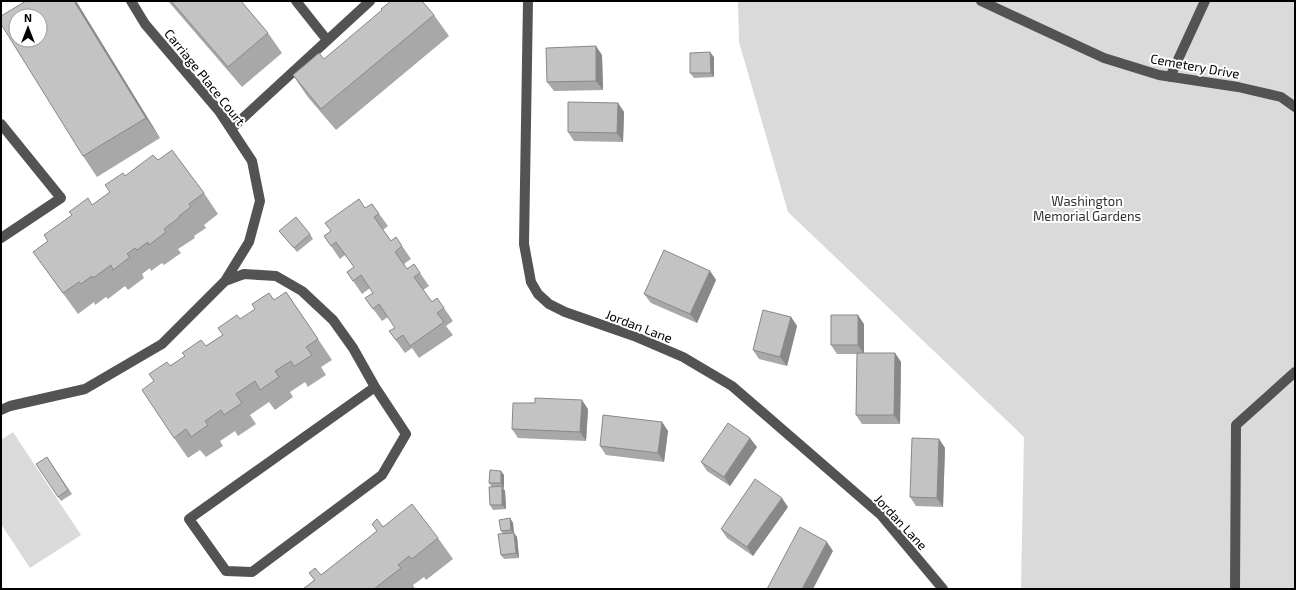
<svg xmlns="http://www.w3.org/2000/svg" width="1296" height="590" font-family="'Exo 2',sans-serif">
	<rect width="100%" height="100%" fill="#fff"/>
	<!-- green -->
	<path fill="#dadada" d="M738 1H1295V589H1021L1024 437 788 212 739 42Z
		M13 432 81 535 30 568 1 524V440Z"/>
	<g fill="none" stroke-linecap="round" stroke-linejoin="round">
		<!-- minor -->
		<path stroke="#535353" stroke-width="10" d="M296 1 327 40
			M528 1 524 244 531 282 538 294 549 304 565 312 634 336 683 357 732 386 881 515 943 589
			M981 1 1104 58 1159 75 1238 87 1281 97 1295 107
			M1170 77 1205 1
			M1 124 61 198 1 238
			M231 129 370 1
			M225 281 244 274 276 276 302 291 333 320 353 348 375 387 189 519 226 571 252 572 382 475 406 434 375 387
			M1 410 10 406 85 389 162 344 225 281 249 242 260 201 252 161 219 111 145 24 131 1
			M1235 589 1236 425 1295 372"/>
	</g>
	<!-- wall -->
	<path fill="#a8a8a8" d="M76 1 160 138 97 177 83 156Z
		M168 1H241L268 33 282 53 242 87Z
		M434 15 449 36 336 130 307 96 293 75 324 59Z
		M602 55 603 90 554 91 547 82Z
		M714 57V77L694 78 690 73Z
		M618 103 624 112 623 142 574 141 568 132Z
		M158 160 204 193 218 214 204 225 206 228 194 236 195 238 178 249 181 253 164 265 162 263 151 271 150 268 142 274 144 278 128 290 125 286 108 299 106 297 95 305 94 302 78 314 33 252 48 241 44 235 92 205 110 192 125 176Z
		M372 204 388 226 383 230 391 241 396 237 411 259 404 264 407 269 414 264 429 286 423 290 432 302 437 298 453 321 446 326 453 335 419 358 412 348 405 353 389 331 395 328 388 317 382 321 365 298 373 293 370 288 362 294 347 272 354 267 345 255 340 259 324 236Z
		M279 231 310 234 313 239 297 252Z
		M710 271 716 280 697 323 651 303 644 294Z
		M286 292 332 360 321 367 326 375 309 386 308 387 305 382 290 392 293 397 275 410 269 402 250 415 256 424 238 436 235 431 220 441 223 446 206 457 200 450 188 458 174 438 154 381 170 366 206 346Z
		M791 317 797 326 787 366 759 359 753 350Z
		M864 324V353H895L901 362 900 424H862L856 415 857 354H837L831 345Z
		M588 409 586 441 518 438 512 429Z
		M662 422 668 431 664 462 606 455 600 446Z
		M939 439 945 448 943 507 916 506 910 497Z
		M757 447 730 486 707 471 701 462Z
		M47 457 72 494 61 501 58 497Z
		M504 475V488H503L505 491 506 509 493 510 490 505 492 487 489 483Z
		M788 507 753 556 727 538 721 529Z
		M510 518 513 523 514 533 517 537 519 558 504 559 501 555 503 534 501 531Z
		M372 524 438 538 453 559 426 580 424 577 413 585 415 589H303L314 580 309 573 321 575 377 531Z"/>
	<!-- shaded-wall -->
	<path fill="#888" d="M74 1H76L160 138 146 118Z
		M596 46 602 55 603 90 596 81Z
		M710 52 714 57V77L711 73Z
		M618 103 624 112 623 142 617 133Z
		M710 271 716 280 697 323 690 314Z
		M286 292 300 313 332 360 318 339Z
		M858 315 864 324V354L858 345Z
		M791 317 797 326 787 366 780 357Z
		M895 353 901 362 900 424 894 415Z
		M582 400 588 409 586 441 580 432Z
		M662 422 668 431 664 462 658 453Z
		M750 438 757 447 730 486 724 477Z
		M939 439 945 448 943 507 937 498Z
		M501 471 504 475V488L501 483Z
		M502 486 505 491 506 509 502 505Z
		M782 498 788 507 753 556 747 547Z
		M510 518 513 523 514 535 511 530Z
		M514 533 517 537 519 558 516 553Z
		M827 542 833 551 813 589H802Z"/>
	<!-- building -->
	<path fill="#c3c3c3" stroke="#888" fill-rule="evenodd" d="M26 1H74L146 118 83 156 1 24V16ZM16 16H40V40H16Z
		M171 1H241L268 33 228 67Z
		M391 1H422L434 15 321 109 293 75 319 53 324 59 382 10 381 9Z
		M596 46V81L547 82 546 48Z
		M710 52 711 73H690V53Z
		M568 102 618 103 617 133 568 132Z
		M172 150 204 193 189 204 191 207 179 216 180 217 164 229 166 232 149 245 148 242 137 250 135 248 127 254 130 257 113 270 111 265 93 278 92 276 81 284 79 282 63 293 33 252 48 241 44 235 72 215 69 212 88 198 92 205 110 192 105 185 123 173 125 176 153 155 158 160Z
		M359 199 365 208 372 204 379 214 374 217 391 241 396 237 402 246 395 252 407 269 414 264 420 273 414 277 432 302 437 298 444 308 437 313 444 322 410 346 403 335 396 340 389 331 395 328 379 304 373 309 365 298 373 293 361 275 353 281 347 272 354 267 336 242 331 246 324 236 331 231 325 223Z
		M296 217 310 234 294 248 279 231Z
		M664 250 710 271 690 314 644 294Z
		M286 292 318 339 306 347 312 355 295 366H294L291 361 275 371 279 377 260 390 255 381 236 394 242 403 224 415 221 410 205 421 208 425 191 437 186 429 174 438 142 390 154 381 149 374 167 362 170 366 185 356 182 353 201 340 206 346 223 335 218 328 237 315 240 319 255 309 252 304 269 293 274 300Z
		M763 310 791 317 780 357 753 350Z
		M831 315H858V345H831Z
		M857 353H895L894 415H856Z
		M535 398 582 400 580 432 512 429 513 403H535Z
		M603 415 662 422 658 453 600 446Z
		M728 423 750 438 724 477 701 462Z
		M912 438 939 439 937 498 910 497Z
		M47 457 68 490 58 497 36 464Z
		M490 470 501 471V483H489Z
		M755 479 782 498 747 547 721 529Z
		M502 486V505H490L489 487Z
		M412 504 438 538 412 559 409 556 398 565 401 568 374 589H303L315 580 309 573 315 568 321 575 377 531 372 524 377 519 383 527Z
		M510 518 511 530 501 531 499 520Z
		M800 527 827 542 802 589H767Z
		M514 533 516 553 501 555 498 534Z"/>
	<g text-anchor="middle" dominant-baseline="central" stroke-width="4" stroke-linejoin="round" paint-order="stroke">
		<!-- street labels -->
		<g font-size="13" fill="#000" stroke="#fff">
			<text transform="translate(1195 66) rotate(10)">Cemetery Drive</text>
			<text transform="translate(205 77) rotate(51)">Carriage Place Court</text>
			<text transform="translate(639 326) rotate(21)">Jordan Lane</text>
			<text transform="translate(901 522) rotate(47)">Jordan Lane</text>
		</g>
		<!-- park labels -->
		<g font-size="13" fill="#313131" stroke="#fff">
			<text x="1087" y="201">Washington<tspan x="1087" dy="15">Memorial Gardens</tspan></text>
		</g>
	</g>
	<!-- border -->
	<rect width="1296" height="590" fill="none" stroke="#000000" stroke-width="4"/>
	<!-- north arrow -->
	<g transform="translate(28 28)"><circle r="19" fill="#ffffff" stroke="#999999"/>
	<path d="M0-3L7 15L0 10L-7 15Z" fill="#000000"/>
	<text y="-6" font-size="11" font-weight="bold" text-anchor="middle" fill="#000000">N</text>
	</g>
</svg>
